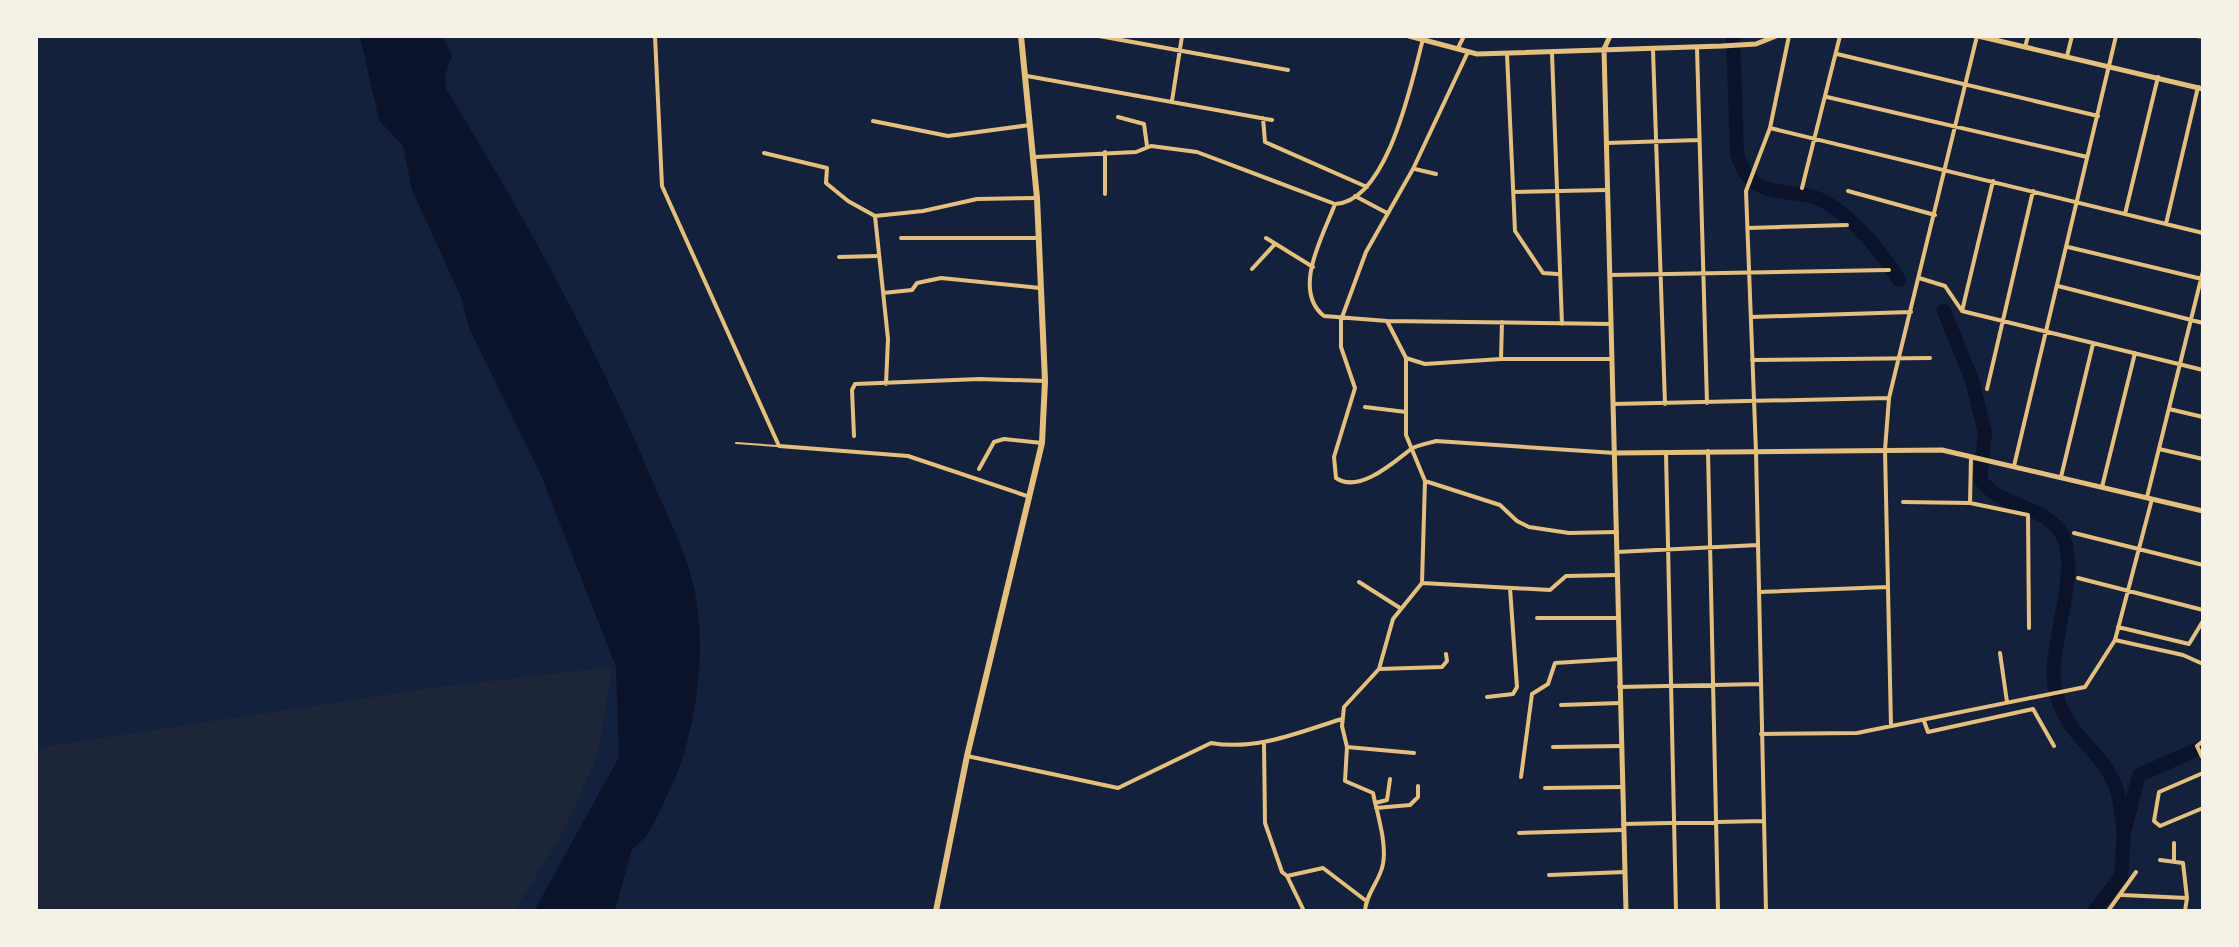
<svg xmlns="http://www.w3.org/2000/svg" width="2239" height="947" font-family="Helvetica,sans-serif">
	<rect width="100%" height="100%" fill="#14213d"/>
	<!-- green -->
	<path fill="#1d2539" d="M612 667 598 754 565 828 515 911H36V748L431 688Z"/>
	<!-- water -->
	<path fill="#0b132b" d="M360 36H442L452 56 445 76 446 89C523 214 596 345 652 480 665 511 682 543 691 576 709 636 698 733 670 789 659 811 652 836 632 849L615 911H534L619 757 616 667 540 473 469 328 461 297 412 190 403 146 379 120Z"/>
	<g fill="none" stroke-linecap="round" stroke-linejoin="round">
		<!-- river -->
		<path stroke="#0b132b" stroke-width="14" d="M1733 36 1737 153C1751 207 1794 183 1827 203 1858 223 1880 249 1899 280
			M1944 311 1972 380 1985 433 1980 479C1999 507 2040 504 2060 531 2083 564 2050 641 2054 681 2060 734 2099 745 2115 785 2121 798 2121 818 2124 833
			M2094 911 2121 877 2124 833 2139 775 2203 747"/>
		<!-- service -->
		<path stroke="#e5c07b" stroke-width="2" d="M736 443 777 446"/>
		<!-- minor -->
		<path stroke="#e5c07b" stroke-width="4" d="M655 36 662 186 779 446 908 456 1030 497
			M1099 36 1288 70
			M2197 36 2203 37
			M2025 47 2028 36
			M1458 48 1464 36
			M1697 48 1707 403
			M1653 50 1665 404
			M1552 53 1562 324
			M1467 54 1413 169 1366 252 1341 320V347L1355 388 1334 457 1336 478C1359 494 1394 462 1411 449 1417 445 1429 443 1436 441L1615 453
			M1507 54 1515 231 1543 273 1557 274
			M1837 54 2098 116
			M2067 56 2072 36
			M1027 76 1272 120
			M1827 97 2087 157
			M1172 101 1182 36
			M1118 117 1144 124 1147 146
			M1263 118 1265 142 1367 187
			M873 121 948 136 1030 125
			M1770 128 2203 233
			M1607 143 1699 140
			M764 153 827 168 826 183 848 201 875 216 923 211 977 199 1037 198
			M1035 157 1136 152 1151 146 1197 152 1335 204
			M1415 169 1436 174
			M1802 188 1840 36
			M1848 191 1935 215
			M1513 192 1607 190
			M1105 194V152
			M1355 196 1387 213
			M1335 204C1324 234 1291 290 1324 316L1387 321 1611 324
			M1335 204C1388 202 1412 80 1423 39
			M2125 214 2158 77
			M875 216 888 339 886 384
			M2166 224 2198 87
			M1749 228 1847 225
			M901 238H1038
			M1266 238 1313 267
			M2068 247 2202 279
			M839 257 877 256
			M1252 269 1275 244
			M1610 275 1889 270
			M1919 278 1945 286 1962 311 2203 370
			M2058 286 2203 323
			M883 293 912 290 917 283 941 278 1040 288
			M1962 311 1993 181
			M1751 317 1911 312
			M1387 321 1406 358 1425 364 1501 359H1612
			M1406 358V435L1425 481 1422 583 1393 619 1379 669 1344 707 1342 726 1347 747 1414 753
			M1501 359 1502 322
			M1752 360 1930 358
			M1987 389 2033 191
			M1613 404 1889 398
			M1365 407 1406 412
			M2169 409 2203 417
			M854 436 852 390 855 384 979 379 1045 381
			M2159 449 2203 459
			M1708 451 1718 911
			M1666 453 1676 911
			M2014 466 2116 36
			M979 469 994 442 1004 439 1042 443
			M2061 477 2093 344
			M1425 481 1500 505 1517 521 1529 527 1569 533 1617 532
			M2102 487 2135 353
			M2147 497 2203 271
			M1903 502 1970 503 2028 515 2029 628
			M1970 503 1971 457
			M2074 533 2203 565
			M1617 552 1758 545
			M2078 578 2203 610
			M1359 582 1400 608
			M1422 583 1550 590 1566 576 1617 575
			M1759 592 1888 587
			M1537 618H1618
			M2118 627 2189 644 2203 621
			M2115 640 2183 655 2203 664
			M2000 653 2007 702
			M1379 669 1442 667 1447 661 1446 654
			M1619 687 1761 684
			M1487 697 1513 694 1517 687 1510 588
			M1561 705 1620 703
			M1924 721 1928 732 2033 709 2054 746
			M1891 726 1885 450 1889 398 1977 36
			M1761 734 1857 733 2085 687 2115 640 2152 499
			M1264 743 1265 823 1282 872 1287 876 1323 868 1365 900
			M1347 747 1345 781 1373 793C1377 813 1387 843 1383 864 1380 881 1366 893 1365 911
			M1553 747 1621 746
			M967 756 1118 788 1211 743C1257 751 1299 732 1342 719
			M2202 757 2197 746 2203 741
			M2203 757V765
			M2203 773 2159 792 2154 821 2160 826 2203 808
			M1521 777 1532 694 1548 684 1555 663 1619 659
			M1545 788 1622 787
			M1375 803 1387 800 1390 779
			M1376 808 1410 805 1418 797V786
			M1623 824 1764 821
			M1519 833 1623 830
			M2160 860 2183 863 2187 898 2185 911
			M2174 861V843
			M1549 875 1625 872
			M1287 876 1304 911
			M2122 895 2187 898
			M1766 911 1756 452 1746 191 1770 128 1789 36
			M2108 911 2136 872"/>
		<!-- tertiary -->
		<path stroke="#e5c07b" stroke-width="5" d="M1409 36 1477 54 1722 46 1756 44 1776 36
			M1610 36 1604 49 1626 911
			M1978 36 2203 89
			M1615 453 1942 450 2203 511"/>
		<!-- primary -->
		<path stroke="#e5c07b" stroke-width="6" d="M936 911 967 756 1042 443 1045 381 1037 198 1021 36"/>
	</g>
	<!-- border -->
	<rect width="2239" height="947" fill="none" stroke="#f6f1e7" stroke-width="76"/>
</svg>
